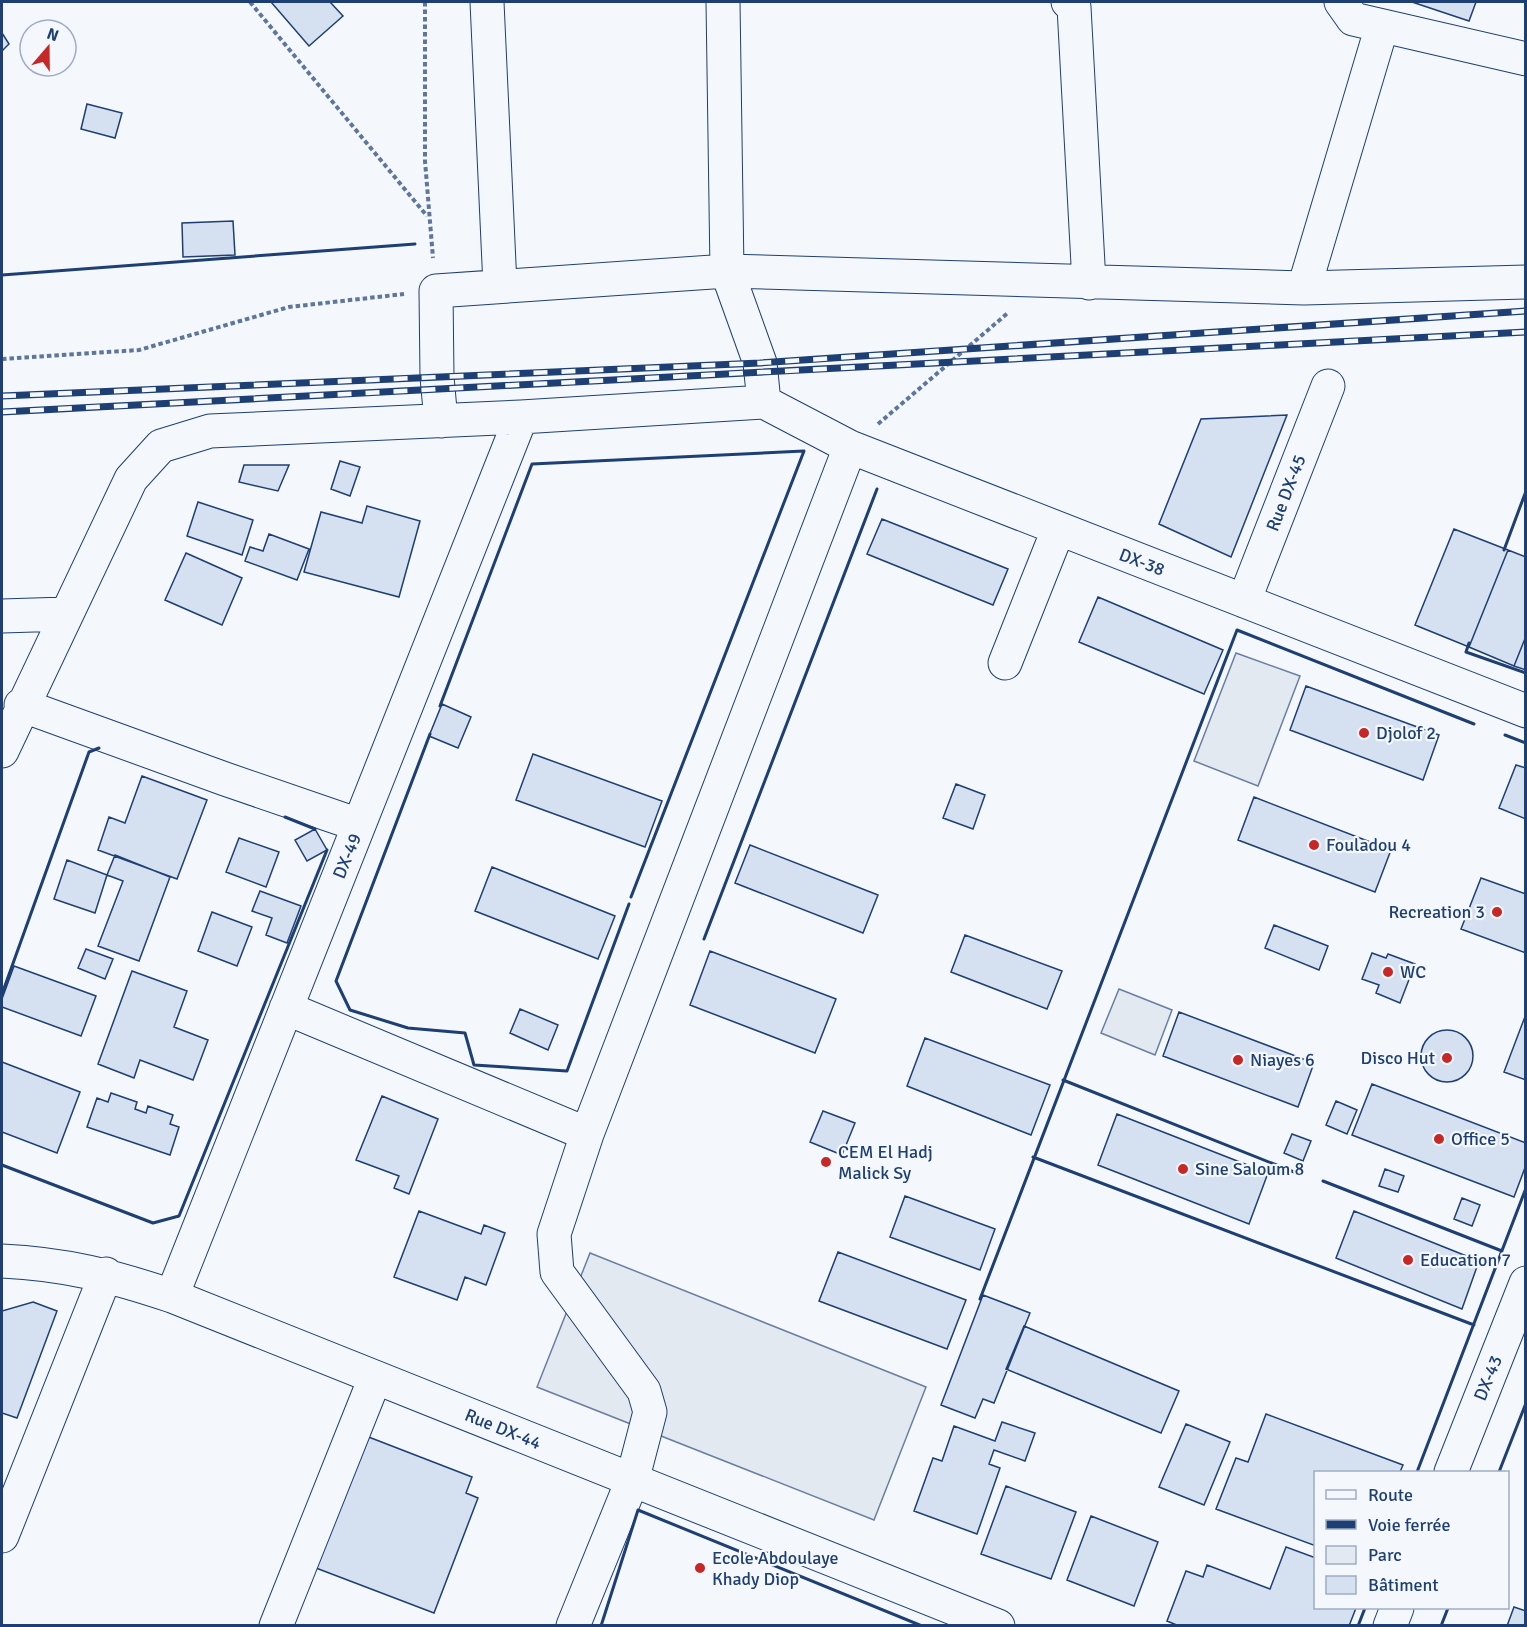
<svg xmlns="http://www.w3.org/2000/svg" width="1527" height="1627" font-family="Signika,sans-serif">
	<rect width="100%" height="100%" fill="#f4f7fb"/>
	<!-- green -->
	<path fill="#e3e9f0" stroke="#687fa3" stroke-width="1.5" d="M1236 653 1300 676 1258 786 1194 761Z
		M1119 989 1172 1010 1155 1055 1101 1033Z
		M590 1253 926 1387 874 1520 537 1387Z"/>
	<!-- building -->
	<path fill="#d5e0f0" stroke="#1d3f73" stroke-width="1.5" d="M271 2H330L343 16 309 46Z
		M1412 2H1476L1469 21Z
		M2 33 9 44 2 51Z
		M87 104 122 113 115 138 81 129Z
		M233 221 235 255 183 257 182 223Z
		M1287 415 1231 557 1159 524 1201 419Z
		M340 461 360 467 350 496 331 489Z
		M244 465H289L278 491 239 482Z
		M198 502 253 520 242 555 187 536Z
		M367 506 420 521 399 597 304 572 321 512 362 523Z
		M882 519 1008 569 993 605 867 554Z
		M1454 529 1508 550 1469 647 1415 625Z
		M269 534 309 549 297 580 245 561 250 547 263 551Z
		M1508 550 1526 557V636L1514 666 1469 647Z
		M186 553 242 578 222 625 165 600Z
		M1098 597 1223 650 1204 694 1079 642Z
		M1526 636V670L1514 666Z
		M1306 686 1439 735 1423 780 1290 730Z
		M442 704 471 717 458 748 429 736Z
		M533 754 662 801 645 847 516 800Z
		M1516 765 1526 768V819L1499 808Z
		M142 776 207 800 177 879 98 850 109 817 125 823Z
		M956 784 985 795 973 829 943 818Z
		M1254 797 1391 850 1375 892 1238 840Z
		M315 829 327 850 307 861 295 840Z
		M239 838 279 852 266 887 226 872Z
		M750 845 878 895 863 933 735 883Z
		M115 855 170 877 139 961 98 946 123 881 107 875Z
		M67 860 107 875 95 913 54 899Z
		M492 867 615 916 598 959 475 911Z
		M1481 878 1526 894V953L1461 929Z
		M260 891 301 906 287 943 266 935 272 918 252 911Z
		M212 912 252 927 237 966 198 951Z
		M1274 925 1328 946 1319 970 1265 948Z
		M965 935 1062 971 1047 1009 951 972Z
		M86 949 113 959 105 979 78 968Z
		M710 951 836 999 815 1053 690 1005Z
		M1372 953 1386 958 1388 954 1415 964 1400 1003 1376 993 1379 985 1362 979Z
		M14 966 96 996 81 1036 2 1007V999Z
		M132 971 187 991 174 1027 208 1040 193 1080 140 1060 134 1078 98 1064Z
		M520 1009 558 1025 548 1050 510 1033Z
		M1179 1012 1314 1063 1298 1107 1163 1056Z
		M1526 1014V1080L1504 1072Z
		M1421 1056a26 26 0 1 1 52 0a26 26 0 1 1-52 0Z
		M925 1038 1050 1085 1031 1135 907 1086Z
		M2 1062 80 1092 57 1153 2 1132Z
		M1372 1084 1526 1143V1165L1514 1197 1352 1135Z
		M111 1093 137 1102 135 1109 146 1113 148 1106 173 1115 170 1124 179 1127 170 1155 87 1127 97 1098 108 1102Z
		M382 1096 438 1119 409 1194 394 1188 399 1176 356 1160Z
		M1336 1101 1357 1110 1347 1134 1326 1125Z
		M823 1111 855 1123 842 1155 810 1142Z
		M1117 1114 1268 1173 1249 1224 1098 1165Z
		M1292 1134 1311 1141 1303 1161 1284 1153Z
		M1385 1169 1404 1176 1398 1192 1379 1186Z
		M905 1196 995 1229 980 1270 890 1237Z
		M1462 1198 1480 1205 1472 1226 1454 1219Z
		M419 1211 481 1234 484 1225 505 1233 486 1285 465 1277 457 1300 394 1277Z
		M1354 1211 1479 1261 1462 1309 1336 1258Z
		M838 1252 966 1300 947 1349 819 1301Z
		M983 1295 1030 1313 994 1403 983 1399 975 1418 941 1405Z
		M33 1302 57 1311 17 1418 2 1413V1311Z
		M1024 1326 1179 1391 1161 1433 1006 1369Z
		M1266 1414 1403 1465 1400 1472H1316V1546L1216 1509 1236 1458 1248 1462Z
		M1002 1422 1035 1433 1025 1461 994 1450 989 1464 1000 1468 977 1534 914 1511 933 1458 942 1461 954 1426 995 1441Z
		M1186 1424 1230 1442 1204 1505 1159 1487Z
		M366 1436 472 1477 466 1493 478 1498 434 1613 316 1568Z
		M1006 1486 1076 1512 1051 1579 981 1554Z
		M1091 1516 1158 1542 1134 1606 1067 1580Z
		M1286 1547 1316 1558V1608H1356L1349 1626H1179L1167 1621 1186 1571 1203 1577 1207 1565 1270 1589Z
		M1514 1607 1526 1611V1626H1507Z"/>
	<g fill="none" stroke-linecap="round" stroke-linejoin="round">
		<!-- minor casing -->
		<g stroke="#1d3f73" stroke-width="35">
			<path id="minor" d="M487 2 500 286
				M723 2 727 271 760 363 764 402
				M1068 2 1074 7 1089 283
				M1341 2 1353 19 1526 59
				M1304 288 1382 26
				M764 402 850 447 1526 711
				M441 421 437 377 436 291 727 271 1304 288 1526 282
				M1244 601 1328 386
				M2 616 66 614
				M1005 663 1058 530
				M21 705 225 779 359 825
				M2 751 131 479 161 446 210 431 521 417 764 402
				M286 1008 587 1134
				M2 1261C66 1264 112 1276 172 1296L998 1626
				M172 1296 521 417
				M1451 1472 1526 1283
				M2 1536 106 1274
				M276 1626 375 1378
				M573 1626 632 1481 650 1412 644 1391 557 1272 554 1234 587 1134 850 447
				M1390 1626 1397 1608"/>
		</g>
		<!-- path -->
		<path stroke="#5e769c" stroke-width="4" stroke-dasharray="4.5 3" stroke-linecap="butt" d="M250 2 427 216
			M425 2V161L433 258
			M2 359 139 350 289 307 404 294
			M878 424 1009 312"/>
		<!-- minor -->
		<use href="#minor" stroke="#f4f7fb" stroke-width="33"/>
		<!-- rail casing -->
		<g stroke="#1d3f73" stroke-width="7">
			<path id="rail" d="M2 396 760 363 1526 311
				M2 412 1526 332"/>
		</g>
		<!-- rail -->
		<use href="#rail" stroke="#f4f7fb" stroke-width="4.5" stroke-dasharray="14" stroke-linecap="butt"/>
		<!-- wall -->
		<path stroke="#1d3f73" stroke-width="3" d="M2 275 415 244
			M1504 550 1526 491
			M1469 643 1466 652 1526 673
			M440 706 532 464 804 451 631 897
			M430 734 336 981 350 1010 408 1028 465 1033 474 1065 567 1071 629 904
			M1505 735 1526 743
			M285 817 315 829
			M704 939 877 489
			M2 994 89 752 99 748
			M1063 1080 1299 1174
			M1033 1157 1474 1325
			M2 1165 153 1223 179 1216 327 850
			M1323 1181 1502 1251
			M980 1299 1237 630 1474 724
			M1417 1472 1526 1188
			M1499 1472 1526 1403
			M601 1626 638 1510 922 1626
			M1358 1626 1365 1608
			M1441 1626 1448 1608"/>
	</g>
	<!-- markers -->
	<g fill="#c62828" stroke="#f4f7fb" stroke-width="2">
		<circle cx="1364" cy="733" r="6"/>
		<circle cx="1314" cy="845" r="6"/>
		<circle cx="1497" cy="912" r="6"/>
		<circle cx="1388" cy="972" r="6"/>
		<circle cx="1447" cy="1058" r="6"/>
		<circle cx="1238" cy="1060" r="6"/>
		<circle cx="1439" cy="1139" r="6"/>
		<circle cx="826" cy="1162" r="6"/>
		<circle cx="1183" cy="1169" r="6"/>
		<circle cx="1408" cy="1260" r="6"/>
		<circle cx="700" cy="1568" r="6"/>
	</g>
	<g text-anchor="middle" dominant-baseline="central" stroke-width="4.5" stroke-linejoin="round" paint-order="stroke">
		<!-- street labels -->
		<g font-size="18" fill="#1d3f73" stroke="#f4f7fb">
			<text transform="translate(1286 493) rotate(-69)">Rue DX-45</text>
			<text transform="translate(1142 562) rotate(21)">DX-38</text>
			<text transform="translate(347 856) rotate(-68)">DX-49</text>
			<text transform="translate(1488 1378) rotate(-68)">DX-43</text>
			<text transform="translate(503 1429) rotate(22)">Rue DX-44</text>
		</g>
		<!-- poi labels -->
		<g font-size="18" fill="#1d3f73" stroke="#f4f7fb" text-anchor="start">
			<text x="1376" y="733">Djolof 2</text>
			<text x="1326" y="845">Fouladou 4</text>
			<text x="1485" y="912" text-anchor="end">Recreation 3</text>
			<text x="1400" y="972">WC</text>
			<text x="1435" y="1058" text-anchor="end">Disco Hut</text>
			<text x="1250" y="1060">Niayes 6</text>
			<text x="1451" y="1139">Office 5</text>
			<text x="838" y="1152">CEM El Hadj<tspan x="838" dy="21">Malick Sy</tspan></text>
			<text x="1195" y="1169">Sine Saloum 8</text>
			<text x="1420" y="1260">Education 7</text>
			<text x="712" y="1558">Ecole Abdoulaye<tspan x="712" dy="21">Khady Diop</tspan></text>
		</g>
	</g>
	<!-- border -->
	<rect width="1527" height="1627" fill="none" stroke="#1d3f73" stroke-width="6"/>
	<!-- legend -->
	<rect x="1314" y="1471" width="195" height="138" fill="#f4f7fb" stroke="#9eadc5" stroke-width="1.5"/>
	<rect x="1326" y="1490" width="30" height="9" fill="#f4f7fb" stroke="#9eadc5" stroke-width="1.5"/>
	<text x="1368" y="1501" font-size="18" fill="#1d3f73">Route</text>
	<rect x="1326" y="1520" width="30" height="9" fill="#1d3f73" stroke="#9eadc5" stroke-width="1.5"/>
	<text x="1368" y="1531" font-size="18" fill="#1d3f73">Voie ferrée</text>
	<rect x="1326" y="1546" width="30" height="18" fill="#e3e9f0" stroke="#9eadc5" stroke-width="1.5"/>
	<text x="1368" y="1561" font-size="18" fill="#1d3f73">Parc</text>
	<rect x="1326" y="1576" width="30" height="18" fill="#d5e0f0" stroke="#9eadc5" stroke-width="1.5"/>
	<text x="1368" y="1591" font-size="18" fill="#1d3f73">Bâtiment</text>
	<!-- north arrow -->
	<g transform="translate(48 48) rotate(20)"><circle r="28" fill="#f4f7fb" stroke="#9eadc5" stroke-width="1.5"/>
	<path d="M0-4.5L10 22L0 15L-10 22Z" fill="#c62828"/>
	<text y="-9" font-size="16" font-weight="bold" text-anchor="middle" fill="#1d3f73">N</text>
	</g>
</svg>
